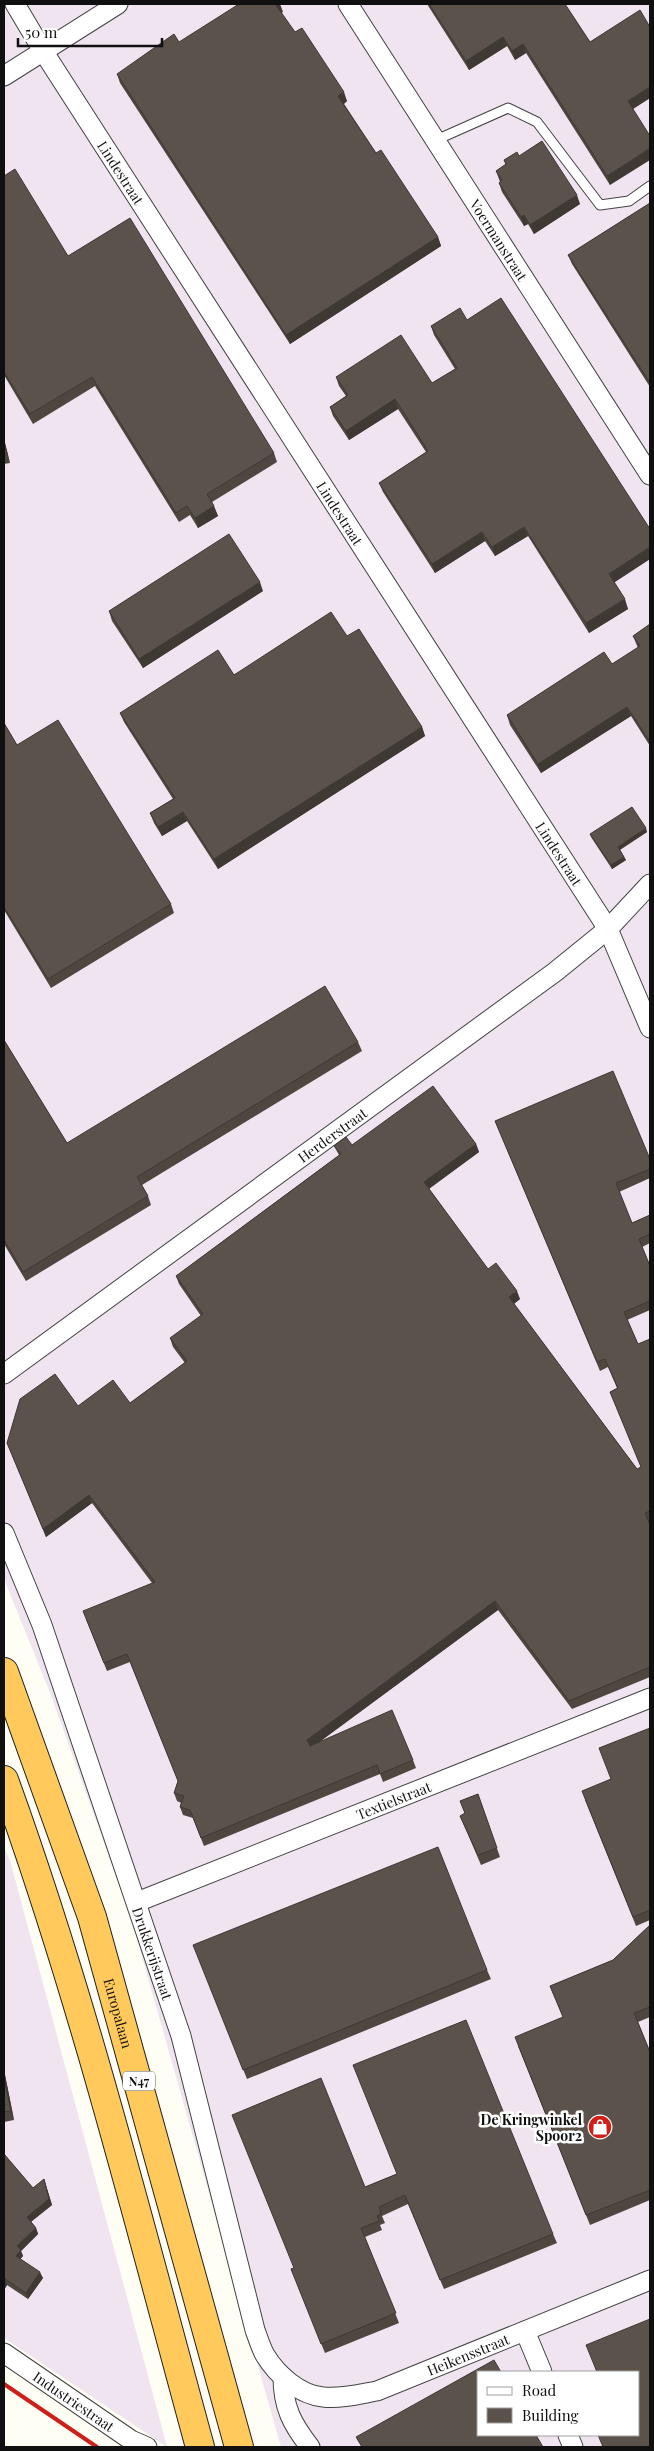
<svg xmlns="http://www.w3.org/2000/svg" width="654" height="2451" font-family="'Playfair Display',serif">
	<rect width="100%" height="100%" fill="#fffef4"/>
	<!-- industrial -->
	<path fill="#efe4ef" fill-rule="evenodd" d="M4 4H650V2447H281L131 1918 49 1690 4 1579ZM478 2372H638V2435H478Z
		M4 1848 10 1860 167 2447 4 2338Z"/>
	<g fill="none" stroke-linecap="round" stroke-linejoin="round">
		<!-- service casing -->
		<g stroke="#434343" stroke-width="11">
			<path id="service" d="M436 140 508 108 537 122 600 205 629 201 650 186"/>
		</g>
		<!-- minor casing -->
		<g stroke="#434343" stroke-width="21">
			<g id="minor">
				<path id="s1" d="M15 4 43 51 608 929 650 1028"/>
				<path id="s2" d="M348 4 650 475"/>
				<path d="M4 76 118 4"/>
				<path id="s3" d="M4 1374 555 972 608 929 650 884"/>
				<path id="s4" d="M4 1533 42 1625 181 2036 255 2330C258 2338 261 2348 265 2355 277 2375 300 2395 323 2397 341 2399 360 2394 377 2391L650 2280"/>
				<path id="s5" d="M137 1902 650 1698"/>
				<path d="M525 2331 542 2372"/>
				<path id="s6" d="M4 2353 131 2440 147 2447"/>
				<path d="M283 2377C283 2407 292 2424 310 2447"/>
				<path d="M568 2435 573 2447"/>
			</g>
		</g>
		<!-- trunk casing -->
		<g stroke="#212121" stroke-width="30">
			<g id="trunk">
				<path id="s7" d="M4 1672 92 1917 239 2447"/>
				<path d="M4 1780C83 1998 139 2224 200 2447"/>
			</g>
		</g>
		<!-- service -->
		<use href="#service" stroke="#fff" stroke-width="9"/>
		<!-- minor -->
		<use href="#minor" stroke="#fff" stroke-width="19"/>
		<!-- trunk -->
		<use href="#trunk" stroke="#ffca5b" stroke-width="28"/>
		<!-- rail -->
		<path stroke="#cf1f19" stroke-width="4" d="M4 2384 97 2447"/>
	</g>
	<!-- wall -->
	<path fill="#4d4740" d="M427 4H565L590 42 650 27V98L633 109 610 185 526 53 515 60 507 46 469 70Z
		M283 12 281 13 295 32 347 101 344 104 376 153 438 237 441 246 290 344 120 83 117 74Z
		M519 156 580 204 534 234 528 224 524 226 502 192 499 183 500 182 496 171 506 165 504 160Z
		M4 176 68 256 274 453 277 462 212 502 218 516 198 528 190 515 179 522 95 386 33 424 4 375Z
		M650 203V387L572 264 568 255Z
		M467 320 650 529V559L614 582 628 609 589 633 528 536 495 556 485 541 435 573 383 492 379 483 426 452 398 409 349 440 333 416 330 407 346 396 339 386 336 377 432 383 455 369 434 335 431 326Z
		M4 439 10 463 4 464Z
		M263 591 143 668 112 621 109 611Z
		M650 624V746L631 716 541 773 510 725 507 715 612 664 638 648 633 636Z
		M347 636 422 727 425 736 218 869 187 821 162 836 154 823 150 813 173 799 124 722 120 713Z
		M4 723 17 745 171 904 174 913 51 988 4 910Z
		M647 832 620 850 626 860 612 869 591 837 590 834Z
		M4 1040 67 1143 358 1042 362 1051 142 1185 148 1196 151 1205 26 1281 4 1244Z
		M495 1121 650 1159V1178L619 1192 632 1223 650 1215V1243L642 1247 650 1266V1310L627 1320 638 1344 650 1339V1521H649L650 1525V1677L572 1709 498 1610 319 1742 413 1760 416 1768 383 1782 380 1774 204 1846 193 1818 183 1815 180 1807 181 1803 177 1801 174 1793 178 1781 130 1662 107 1671 86 1619 152 1583 92 1503 46 1537 7 1443 78 1406 130 1403 185 1363 173 1347 170 1338 201 1316 179 1284 176 1276 339 1155 334 1146 476 1144 479 1152 429 1189 488 1269 520 1299 514 1304 637 1469 641 1467 610 1392 617 1388 608 1367 600 1371Z
		M650 1728V1920L636 1926 585 1800 611 1779Z
		M478 1794 500 1857 481 1865 460 1816 465 1814 460 1801Z
		M650 1925V2017L638 2022 650 2052V2200L590 2225 518 2046 563 2017 550 1986 613 1960Z
		M197 1954 487 1970 491 1979 247 2079Z
		M4 2070 14 2120 4 2122Z
		M4 2154 33 2188 44 2179 52 2205 31 2222 36 2228 38 2234 21 2251 23 2256 20 2259 43 2278 28 2299 7 2285 4 2290Z
		M396 2174 553 2234 557 2243 444 2289 408 2204 382 2216 385 2223 380 2225 382 2230 365 2237 399 2323 325 2353 291 2269 294 2268 365 2187Z"/>
	<!-- shaded-wall -->
	<path fill="#3f3934" d="M277 4H280L283 12 279 14 276 5Z
		M503 37 507 46 469 70 466 61Z
		M523 44 526 53 515 60 512 51Z
		M650 87V98L631 110 628 101Z
		M344 92 347 101 342 105 338 96Z
		M650 148V160L610 185 607 176Z
		M577 195 580 204 534 234 530 225Z
		M524 215 528 224 524 226 521 217Z
		M438 237 441 246 290 344 286 335Z
		M395 399 398 409 349 440 346 431Z
		M4 439 10 463 4 443Z
		M214 506 218 516 198 528 195 518Z
		M524 527 528 536 495 556 492 547Z
		M482 532 485 541 435 573 432 564Z
		M650 547V559L612 584 609 574Z
		M260 582 263 591 143 668 139 659Z
		M625 599 628 609 589 633 586 623Z
		M627 707 631 716 541 773 538 764Z
		M422 727 425 736 218 869 214 859Z
		M183 812 187 821 162 836 158 827Z
		M646 828 647 832 619 850 618 847Z
		M624 857 626 860 612 869 611 865Z
		M476 1144 479 1152 427 1190 424 1182Z
		M517 1291 520 1299 512 1305 509 1297Z
		M89 1495 92 1503 46 1537 43 1529Z
		M495 1601 498 1610 310 1749 307 1740Z
		M4 2070 14 2120 11 2111 4 2077Z
		M44 2179 52 2205 29 2223 27 2217Z
		M36 2228 38 2234 21 2251 23 2256 18 2262 16 2256 17 2246Z
		M40 2272 43 2278 28 2299 26 2293Z
		M5 2279 7 2285 4 2290V2281Z"/>
	<!-- building -->
	<path fill="#5a524b" stroke="#3f3934" d="M239 4H277L276 5 295 32 302 28 344 92 338 96 376 153 381 150 438 237 286 335 117 74 174 34 179 42Z
		M429 4H565L590 42 640 10 650 27V87L628 101 650 136V148L607 176 523 44 512 51 503 37 466 61Z
		M542 141 577 195 530 225 524 215 521 217 499 183 502 180 496 171 506 164 504 160 517 152 519 156Z
		M15 169 68 256 130 218 274 453 207 494 214 506 195 518 187 506 176 513 92 377 30 414 4 372V176Z
		M650 203V383L568 255Z
		M501 298 650 529V547L609 574 625 599 586 623 524 527 492 547 482 532 432 564 379 483 428 451 395 399 346 431 330 407 348 395 336 377 401 335 432 383 457 368 431 326 460 308 467 320Z
		M4 443 7 454H4Z
		M229 534 260 582 139 659 109 611Z
		M331 612 347 636 359 629 422 727 214 859 183 812 158 827 150 813 175 798 120 713 218 650 234 675Z
		M650 624V742L627 707 538 764 507 715 604 652 612 664 640 646 633 636Z
		M58 720 171 904 48 979 4 907V723L17 745Z
		M632 807 646 828 618 847 624 857 611 865 590 834Z
		M325 986 358 1042 137 1177 148 1196 23 1272 4 1240V1040L67 1143Z
		M613 1071 650 1159V1169L616 1183 632 1223 650 1215V1234L639 1239 650 1266V1301L624 1312 638 1344 650 1339V1511L645 1513 650 1525V1667L569 1701 495 1601 307 1740 310 1746 392 1710 413 1760 380 1774 377 1765 201 1838 190 1810 180 1807 184 1796 174 1793 178 1781 127 1654 104 1663 83 1611 155 1582 89 1495 43 1529 7 1443 20 1399 55 1374 78 1406 113 1380 130 1403 187 1361 170 1338 203 1314 176 1276 341 1154 334 1146 346 1137 352 1145 433 1086 476 1144 424 1182 488 1269 496 1263 517 1291 509 1297 637 1469 641 1467 610 1392 618 1388 605 1359 597 1362 495 1121Z
		M650 1728V1910L633 1917 582 1791 611 1779 599 1748Z
		M478 1794 497 1848 478 1855 460 1816 465 1813 460 1801Z
		M438 1847 487 1970 243 2070 193 1945Z
		M650 1925V2007L634 2013 650 2052V2190L586 2215 515 2037 563 2017 550 1986 613 1960Z
		M466 2020 553 2234 440 2280 405 2195 379 2207 381 2214 377 2216 379 2221 361 2228 396 2313 321 2344 291 2269 294 2268 232 2115 321 2078 365 2187 397 2174 353 2065Z
		M4 2077 11 2111 4 2112Z
		M4 2154 33 2188 44 2179 49 2199 27 2217 36 2228 17 2246 21 2250 16 2256 40 2272 26 2293 5 2279 4 2281Z
		M650 2319V2447H603L598 2435H638V2372H597L586 2345Z
		M494 2360 501 2372H478V2435H536L543 2447H362L356 2437Z"/>
	<!-- icons -->
	<defs>
		<g id="shop-disc" transform="scale(1.25)"><circle r="9.5" fill="#cf1f19" stroke="#fff"/><path d="M-5-2.5h2.3a2.7 3.5 0 0 1 5.4 0H5L5.5 6h-11ZM-1.5-2.5h3a1.5 2.3 0 0 0-3 0Z" fill="#fff"/></g>
	</defs>
	<g fill-rule="evenodd">
		<use href="#shop-disc" x="600" y="2127"/>
	</g>
	<g text-anchor="middle" dominant-baseline="central" stroke-width="5" stroke-linejoin="round" paint-order="stroke">
		<!-- shield labels -->
		<rect fill="#fff" stroke="#585858" stroke-width="1" x="123" y="2071.5" width="32" height="19" rx="4"/>
		<g font-size="12" font-weight="bold" fill="#101010">
			<text x="139" y="2081">N47</text>
		</g>
		<!-- street labels -->
		<g font-size="14" fill="#101010" stroke="#fff">
			<text stroke="none"><textPath href="#s1" startOffset="199">Lindestraat</textPath></text>
			<text stroke="none"><textPath href="#s2" startOffset="280">Voermanstraat</textPath></text>
			<text stroke="none"><textPath href="#s1" startOffset="604">Lindestraat</textPath></text>
			<text stroke="none"><textPath href="#s1" startOffset="1009">Lindestraat</textPath></text>
			<text stroke="none"><textPath href="#s3" startOffset="406">Herderstraat</textPath></text>
			<text stroke="none"><textPath href="#s5" startOffset="276">Textielstraat</textPath></text>
			<text stroke="none"><textPath href="#s4" startOffset="446">Drukkerijstraat</textPath></text>
			<text stroke="none"><textPath href="#s7" startOffset="360">Europalaan</textPath></text>
			<text stroke="none"><textPath href="#s4" startOffset="1090">Heikensstraat</textPath></text>
			<text stroke="none"><textPath href="#s6" startOffset="85">Industriestraat</textPath></text>
		</g>
		<!-- poi labels -->
		<g font-size="14" font-weight="bold" fill="#101010" stroke="#fff" text-anchor="end">
			<text x="582" y="2119">De Kringwinkel<tspan x="582" dy="16">Spoor2</tspan></text>
		</g>
	</g>
	<!-- border -->
	<rect width="654" height="2451" fill="none" stroke="#101010" stroke-width="10"/>
	<!-- legend -->
	<rect x="477" y="2371" width="162" height="65" fill="#ffffff" stroke="#9f9f9f"/>
	<rect x="487" y="2387" width="25" height="8" fill="#ffffff" stroke="#9f9f9f"/>
	<text x="522" y="2396" font-size="15" fill="#101010">Road</text>
	<rect x="487" y="2408" width="25" height="15" fill="#5a524b" stroke="#9f9f9f"/>
	<text x="522" y="2421" font-size="15" fill="#101010">Building</text>
	<!-- scale -->
	<path d="M18 38v8h144v-8" fill="none" stroke="#101010" stroke-width="2.5"/>
	<text x="25" y="38" font-size="15" fill="#101010" stroke="#ffffff" stroke-width="4" paint-order="stroke">50 m</text>
</svg>
